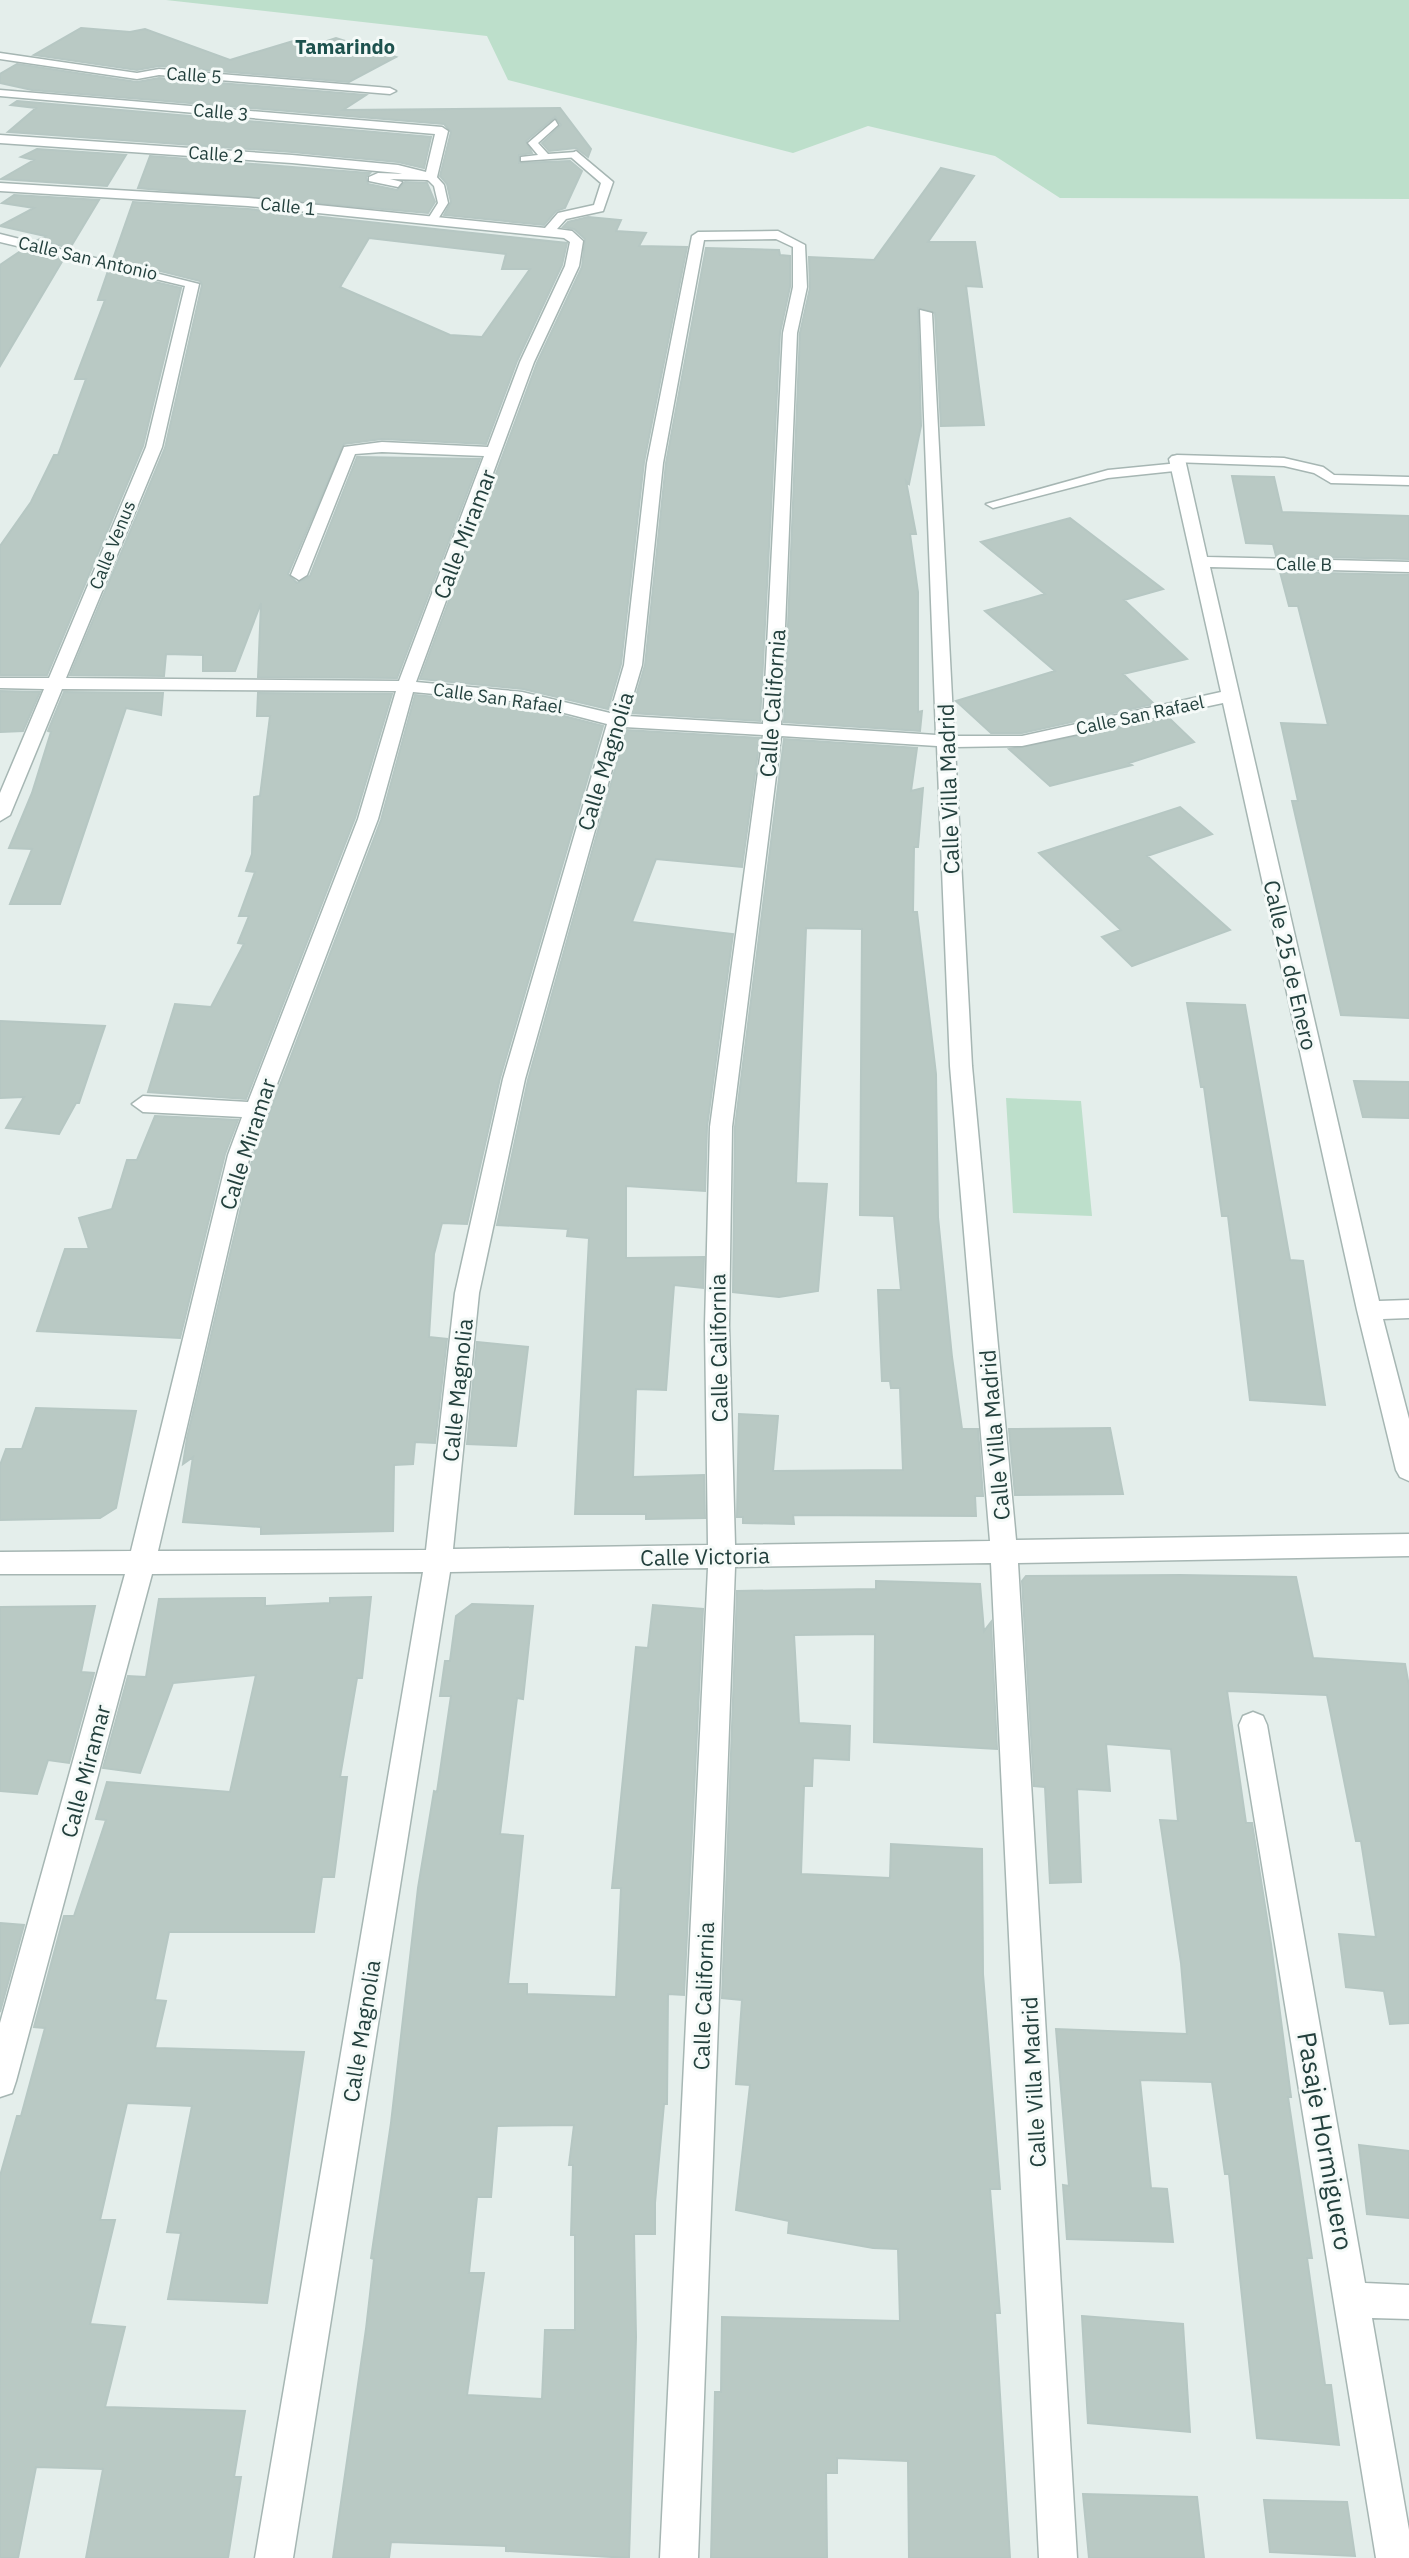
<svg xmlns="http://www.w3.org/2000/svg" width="1409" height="2558" font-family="'IBM Plex Sans',sans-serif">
	<rect width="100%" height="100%" fill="#e4eeeb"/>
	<!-- green -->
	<path fill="#bddfcb" d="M166 0H1409V199L1060 198 995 156 868 126 793 153 508 80 487 36Z
		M1006 1098 1081 1101 1092 1216 1013 1213Z"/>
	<!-- building -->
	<path fill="#b9c9c4" stroke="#b6c7c3" stroke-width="2" fill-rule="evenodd" d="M81 28 130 32 145 29 230 60 293 41 308 47 336 38 396 57 349 82 159 66 137 70 34 55Z
		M17 64 137 82 159 78 366 95 343 110 560 108 591 149 588 157 576 148 549 151 542 143 561 125 555 117 526 141 532 153 519 155V163L570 161 582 171 565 208 556 211 544 225 444 215 451 202 447 184 440 176 451 132 444 124 32 90 0 83V74Z
		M17 101 431 137 424 168 398 162 292 152 8 132 36 108 11 105Z
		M37 149 126 155 107 186 1 179 34 160 21 157Z
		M150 156 370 173 366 177 368 184 397 190 405 182 427 183 435 202 428 213 138 188Z
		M941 168 974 176 928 242H975L982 287 966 286 984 425 941 426 935 313 918 308 921 426 909 484 906 481 916 534H910L918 592V712L922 711 920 731 784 722 800 333 810 288 809 257 874 260Z
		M14 195 99 200 70 248 38 240 45 236 0 226 34 208 2 203Z
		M133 202 248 209 567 243 562 265 517 361 486 444 382 439 344 444 288 574 297 583 310 576 357 457 480 459 397 678 258 677 261 603 235 671H203V655L166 654 164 676 70 675 165 448 202 285 200 281 113 259ZM369 238 506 254 502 269H530L482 337 450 335 340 287Z
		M588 217 621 220 616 231 646 233 639 246 687 247 644 462 621 664 608 709 523 689 420 679 537 363 582 267 585 239 574 229 563 227 568 222Z
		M706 248 779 250 780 255 790 256V287L780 333 760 721 631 713 645 665 666 463Z
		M22 250 63 260 0 366V265Z
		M108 271 181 288 143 446 47 675H0V546L31 502 54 455H58L86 379H75L105 300H98Z
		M1232 476 1274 477 1282 512 1409 516V559L1276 556 1273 544 1246 543Z
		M1070 518 1163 589 1124 600 1187 659 1123 674 1154 704 1022 733H991L956 701 1055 671 985 611 1045 594 981 542Z
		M1280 572 1409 575V1018L1341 1015 1292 801H1298L1281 723 1328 725 1298 606H1289Z
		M0 691 40 692 23 731 0 732Z
		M64 692 163 693 161 715 126 708 60 904H10L32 849 9 848 32 793 51 732 48 731Z
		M258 693 392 694 355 818 246 1099 148 1092 175 1004 211 1007 244 944 238 943 249 916H239L255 872 246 871 252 854 254 797 260 796 270 716H257Z
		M415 695 521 705 603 726 500 1078 467 1224 442 1223 434 1254 429 1337 447 1339 435 1443 415 1442 413 1464 394 1465 393 1531 261 1534V1527L183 1522 193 1457 183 1464 187 1438 253 1156 381 820Z
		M1169 718 1194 742 1129 763 1132 765 1050 786 1009 749Z
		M626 730 760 738 742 867 656 859 632 922 733 934 707 1127 705 1191 626 1186V1258L704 1257 703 1288 674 1285 666 1390 636 1389 633 1477 704 1475 705 1518 646 1519V1514H575L589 1238 567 1236 568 1229 497 1225 528 1080Z
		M784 739 917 748 911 791 923 788 918 847H914L913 912H917L936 1074 938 1217 952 1357 962 1429H978L983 1496H975L976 1516 793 1515 794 1524 743 1523V1517H737L739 1414 778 1416 773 1471 903 1470 900 1388H891L890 1381H882L878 1290H901L894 1216 860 1215 862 929 806 928 796 1183 827 1184 818 1291 779 1297 733 1292 735 1127Z
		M1180 807 1212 834 1147 856 1230 930 1132 966 1102 937 1121 930 1039 853Z
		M1187 1003 1245 1005 1290 1260 1303 1261 1325 1405 1250 1400 1228 1216H1222L1204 1087H1201Z
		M0 1021 105 1026 79 1103H76L59 1134 6 1128 24 1097 0 1098Z
		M1354 1081 1409 1082V1118L1363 1117Z
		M155 1116 238 1120 225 1154 180 1338 37 1331 65 1249H89L79 1218 112 1209 127 1160H137Z
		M477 1342 528 1347 516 1446 467 1444Z
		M36 1408 136 1411 116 1508 100 1518 0 1520V1465L6 1449H22Z
		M1110 1428 1123 1494 1015 1495 1009 1429Z
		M1180 1575 1296 1577 1313 1658 1405 1664 1409 1686V2023L1390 2024 1384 1991 1346 1987 1339 1934 1376 1937 1361 1841H1356L1327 1695 1227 1691 1246 1823H1252L1271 1944 1291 2097H1288L1312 2258H1307L1325 2385H1331L1339 2445 1257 2438 1229 2174H1225L1212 2082 1140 2080 1151 2188 1167 2189 1173 2242 1067 2239 1063 2185 1069 2186 1056 2029 1187 2034 1181 1963 1160 1820 1178 1821 1171 1749 1106 1744 1110 1791 1077 1789 1081 1882 1050 1883 1045 1787 1034 1786 1022 1581 1026 1576Z
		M876 1581 980 1584 984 1631 991 1622 997 1749 874 1742 875 1634 794 1635 799 1723 850 1726 849 1760 813 1758 812 1786H804L801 1874 890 1878 891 1844 982 1849 983 1974 1000 2189H990L1000 2313H995L1010 2558H909L908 2461 837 2458V2473H826L827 2558H711L715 2392H721L722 2317 900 2321 898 2249 873 2248 788 2233 789 2221 736 2210 750 2085 736 2084 742 2000 722 1998 737 1591 876 1589Z
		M371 1597 362 1678H357L340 1777H347L334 1877H322L314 1932H169L155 2000 166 2001 155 2048 304 2052 267 2303 168 2299 181 2233 167 2232 192 2106 127 2103 100 2220H115L90 2324 125 2327 105 2407 245 2411 234 2477H241L228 2558H86L103 2469 36 2467 18 2558H0V2176L17 2116H21L45 2028 34 2027 64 1916H74L106 1820 96 1819 107 1782 230 1792 256 1675 173 1683 140 1773 103 1768 128 1676 146 1677 159 1599 265 1598V1606L330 1603V1598Z
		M472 1604 533 1606 523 1699 517 1698 500 1834 523 1836 508 1984H527V1994L616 1997 621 1888H612L636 1647 648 1648 653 1605 703 1609 684 1995 668 1994 667 2104H664L655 2203V2234H634L636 2337 629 2558 506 2551V2546L391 2542 389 2558H333L366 2329 374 2259 371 2258 391 2123 418 1888 434 1791 437 1792 451 1696H440L445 1661H450L456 1616ZM574 2125 569 2165H573L571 2235H575V2330H545L542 2399 467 2395 484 2273H469L477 2197H491L497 2126Z
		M95 1606 81 1672 94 1673 69 1763 48 1760 37 1794 0 1791V1607Z
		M0 1923 24 1925 0 2012Z
		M1359 2145 1409 2151V2218L1367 2214Z
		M1082 2316 1183 2324 1190 2432 1088 2423Z
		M1083 2494 1197 2497 1204 2558H1089Z
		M1264 2500 1347 2502 1355 2556 1270 2552Z"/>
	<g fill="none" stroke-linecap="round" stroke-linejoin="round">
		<!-- lane casing -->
		<g stroke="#a6b6b3" stroke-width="3">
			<path id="lane" d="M555 120 558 125 538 143 548 154 576 152 580 157 521 161V157L538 155 528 143Z
				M378 173 435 175 444 185 448 203 435 224 426 222 438 203 434 186 428 180 390 179 402 182 398 187 369 181V177Z
				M1177 455 1284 458 1323 467 1334 475 1409 477V485L1331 483 1314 473 1284 466 1173 462V456Z
				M1179 463 1184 464V470L1108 478 993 508 986 504 1108 470Z"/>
		</g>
		<!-- street casing -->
		<g stroke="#a6b6b3" stroke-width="3">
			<path id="street" d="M0 53 137 73 159 69 390 88 396 91 390 94 159 75 137 79 0 59Z
				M0 90 442 127 448 131 437 177 431 181 398 173 292 163 0 143V135L292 155 398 165 426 172 435 134 0 96Z
				M576 151 613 182 603 211 566 219 557 229 572 231 583 241 579 266 534 362 416 682 522 692 610 713 624 665 647 463 692 236 698 232 778 231 805 245 807 287 797 333 781 725 936 735 920 310 932 313 954 736H1022L1221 692 1169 459 1172 456 1185 459 1207 557 1409 562V572L1210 567 1379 1301 1409 1300V1318L1383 1319 1409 1419V1481L1400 1477 1396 1470 1357 1310 1223 703 1022 746 955 747 972 1066 1016 1540 1409 1534V1556L1018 1563 1077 2558H1039L991 1563 735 1567 698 2558H660L708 1568 450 1572 293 2558H255L423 1572 152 1574 16 2081 12 2093 0 2097V2023L125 1574H0V1552L131 1551 228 1155 242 1117 143 1112 132 1104 143 1096 248 1102 358 819 396 691 62 689 10 815 0 821V793L44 689 0 688V678H49L146 447 185 286 0 242V234L199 284 162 447 66 678 399 681 484 456 382 452 355 454 307 575 299 580 291 575 344 447 382 442 488 447 520 362 565 266 570 242 564 238 248 206 0 191V183L248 198 545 228 558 213 594 205 601 183 572 158 570 155ZM776 239 793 247V287L783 333 763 724 627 716 642 665 663 463 704 240ZM413 692 522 702 607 724 503 1079 455 1293 426 1550 158 1551 250 1155 378 819ZM624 727 763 735 710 1127 705 1326 708 1545 453 1549 479 1293 525 1079ZM781 736 937 746 950 1066 990 1541 735 1545 729 1326 732 1127Z
				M1253 1712 1263 1716 1267 1725 1365 2283 1409 2285V2319L1372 2318 1409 2530V2558H1376L1239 1725 1243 1716Z"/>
		</g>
		<!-- lane -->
		<use href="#lane" fill="#fff" fill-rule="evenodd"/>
		<!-- street -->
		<use href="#street" fill="#fff" fill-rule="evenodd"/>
	</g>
	<g text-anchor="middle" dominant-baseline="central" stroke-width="6" stroke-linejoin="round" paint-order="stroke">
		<!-- far-street labels -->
		<g font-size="18" fill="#23403d" stroke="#f5faf8">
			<text transform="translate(194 75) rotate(4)">Calle 5</text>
			<text transform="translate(221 112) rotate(5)">Calle 3</text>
			<text transform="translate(216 154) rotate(4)">Calle 2</text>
			<text transform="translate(288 206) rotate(6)">Calle 1</text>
			<text transform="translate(88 258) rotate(13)">Calle San Antonio</text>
			<text transform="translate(112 545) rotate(-68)">Calle Venus</text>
			<text transform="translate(1304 564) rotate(1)">Calle B</text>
			<text transform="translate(498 698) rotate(8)">Calle San Rafael</text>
			<text transform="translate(1140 715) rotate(-12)">Calle San Rafael</text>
		</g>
		<!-- far-neighbourhood labels -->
		<g font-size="20" font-weight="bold" fill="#1e524e" stroke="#f5faf8">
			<text x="345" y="46">Tamarindo</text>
		</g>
		<!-- street labels -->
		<g font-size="22" fill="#23403d" stroke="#f5faf8">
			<text transform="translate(464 534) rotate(-69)">Calle Miramar</text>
			<text transform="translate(772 703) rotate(-86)">Calle California</text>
			<text transform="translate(605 761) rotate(-73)">Calle Magnolia</text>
			<text transform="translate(948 789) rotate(-92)">Calle Villa Madrid</text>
			<text transform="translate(1291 965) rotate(77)">Calle 25 de Enero</text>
			<text transform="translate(247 1144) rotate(-72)">Calle Miramar</text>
			<text transform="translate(718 1348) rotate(-91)">Calle California</text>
			<text transform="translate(457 1390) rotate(-84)">Calle Magnolia</text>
			<text transform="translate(994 1435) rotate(-95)">Calle Villa Madrid</text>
			<text transform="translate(705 1556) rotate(-1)">Calle Victoria</text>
			<text transform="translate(85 1771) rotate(-75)">Calle Miramar</text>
			<text transform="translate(703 1996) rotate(-88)">Calle California</text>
			<text transform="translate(361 2031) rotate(-81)">Calle Magnolia</text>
			<text transform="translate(1033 2082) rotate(-93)">Calle Villa Madrid</text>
		</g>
		<!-- near-street labels -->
		<g font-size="26" fill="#23403d" stroke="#f5faf8">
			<text transform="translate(1326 2141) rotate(80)">Pasaje Hormiguero</text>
		</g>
	</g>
</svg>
